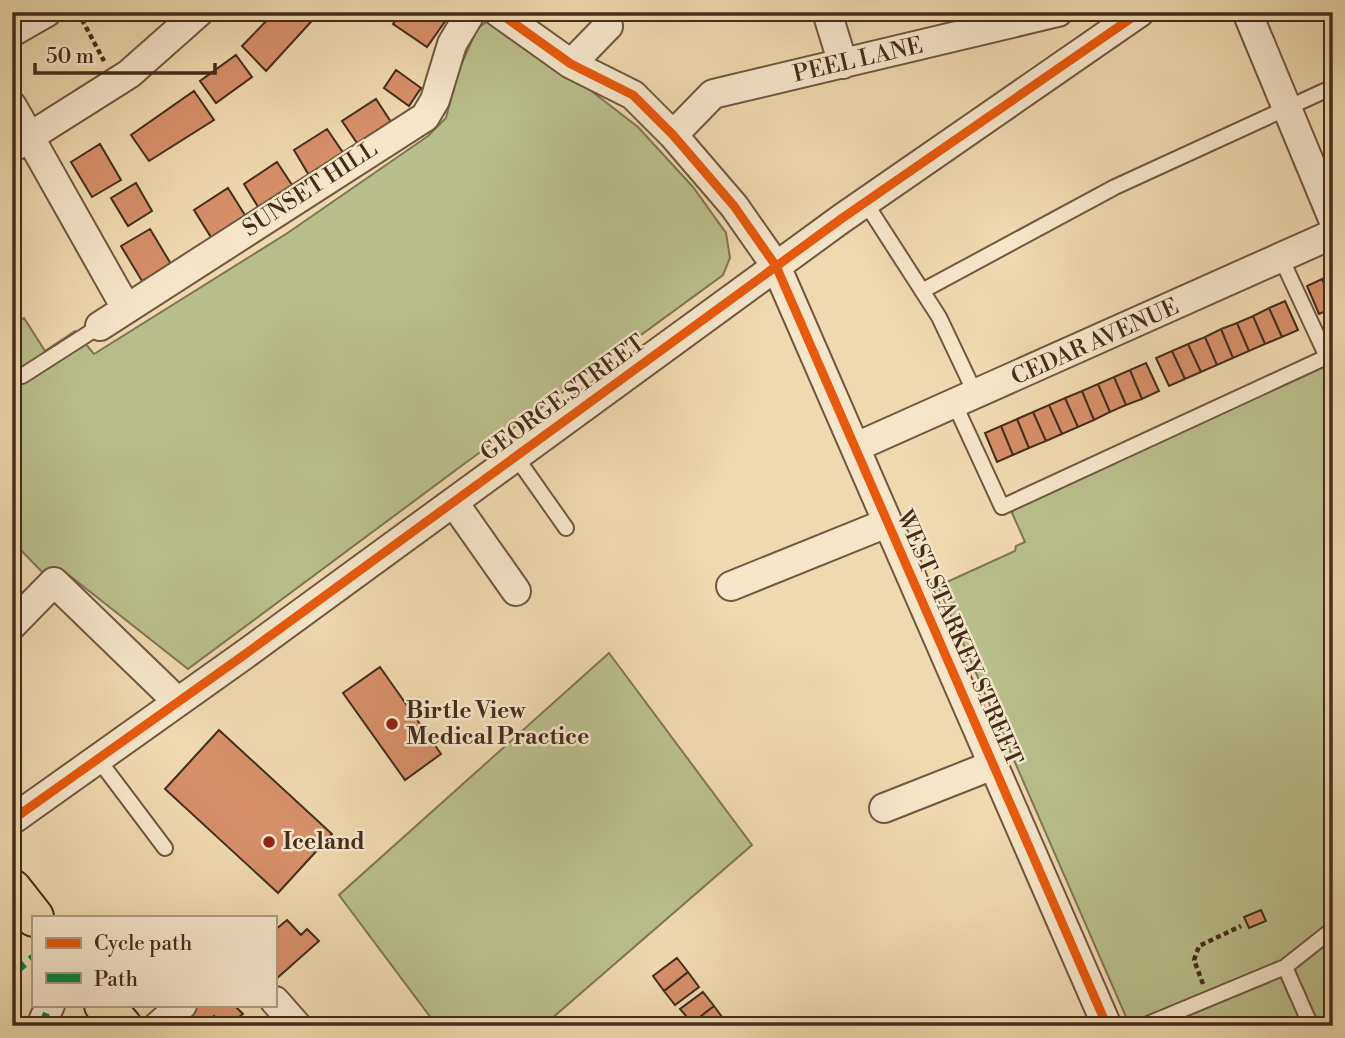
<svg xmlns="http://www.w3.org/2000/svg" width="1345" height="1038" font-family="'Libre Bodoni',serif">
	<rect width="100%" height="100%" fill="#efd9ae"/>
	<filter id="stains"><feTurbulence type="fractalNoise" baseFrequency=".00286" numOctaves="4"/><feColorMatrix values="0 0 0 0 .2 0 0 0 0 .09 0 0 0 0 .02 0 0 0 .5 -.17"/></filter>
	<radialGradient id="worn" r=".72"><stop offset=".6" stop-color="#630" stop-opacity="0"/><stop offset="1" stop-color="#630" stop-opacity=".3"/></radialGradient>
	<!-- green -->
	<path fill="#b9bf8a" stroke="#7e7652" stroke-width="2" d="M494 16 638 127 693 187 726 233 730 258 723 275 464 464 188 669 65 572 45 575 12 541V326L24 318 45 351 75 331 94 354 286 234 428 136 446 118 458 72 477 29Z
		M1333 360V1026H1130L938 586 1015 551 1016 546 1025 542 1012 513 1016 504Z
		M609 653 752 845 543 1026H437L339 895Z"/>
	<!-- building -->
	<path fill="#d68f69" stroke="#442d1a" stroke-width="2" d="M275 12H320L266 71 242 46Z
		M401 12H434L446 20 427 47 393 24Z
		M236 55 252 77 216 103 200 81Z
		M396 70 421 88 409 106 384 88Z
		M194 91 214 120 149 161 131 135Z
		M376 99 393 125 359 146 342 121Z
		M327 129 344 154 310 177 294 150Z
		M100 144 121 180 92 197 71 162Z
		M277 162 294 188 260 210 244 184Z
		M136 183 152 211 128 226 111 198Z
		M228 188 248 220 214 242 194 210Z
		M150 229 171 264 142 281 121 246Z
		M1333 275V302L1322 279Z
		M1322 279 1333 302V308L1319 314 1307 286Z
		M1285 301 1298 330 1282 337 1269 308Z
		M1269 308 1282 337 1265 344 1253 316Z
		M1253 316 1265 344 1249 351 1237 323Z
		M1237 323 1249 351 1233 358 1221 329Z
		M1221 329 1233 358 1217 365 1205 337Z
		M1205 337 1217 365 1201 372 1188 344Z
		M1188 344 1201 372 1185 379 1172 351Z
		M1172 351 1185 379 1169 386 1156 358Z
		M1146 363 1159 391 1142 399 1130 370Z
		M1130 370 1142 399 1126 405 1114 377Z
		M1114 377 1126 405 1110 412 1098 384Z
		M1098 384 1110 412 1094 420 1082 391Z
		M1082 391 1094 420 1078 427 1065 398Z
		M1065 398 1078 427 1062 434 1049 405Z
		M1049 405 1062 434 1046 441 1033 412Z
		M1033 412 1046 441 1029 448 1017 419Z
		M1017 419 1029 448 1013 455 1001 426Z
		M1001 426 1013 455 997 462 985 433Z
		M380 667 441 754 405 780 343 693Z
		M219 730 332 834 278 893 165 789Z
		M1261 910 1266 921 1249 928 1244 917Z
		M287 920 301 935 307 929 319 941 275 980V930Z
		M677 958 688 972 664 991 653 976Z
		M688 972 699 987 675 1005 664 991Z
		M703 992 714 1006 692 1023 680 1009Z
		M194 1005H234L243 1014 227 1026H223L214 1016 205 1026H172Z
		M714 1006 725 1021 718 1026H693L692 1023Z"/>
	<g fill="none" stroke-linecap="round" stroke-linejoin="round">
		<!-- lane casing -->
		<g stroke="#6f583f" stroke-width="18">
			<path id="lane" d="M865 202 939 317 976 395
				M1281 258 1327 357
				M922 291 1115 187 1333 87
				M22 376 100 326
				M955 405 1002 507 1333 354
				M516 457 566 528
				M98 759 165 848
				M1285 967 1333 929
				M1143 1026 1285 967 1311 1026"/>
		</g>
		<!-- street casing -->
		<g stroke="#6f583f" stroke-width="32">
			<path id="street" d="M498 12 571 64 633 95 673 135 734 206 776 266 1107 1026
				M827 12 843 64
				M1247 12 1333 219
				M12 32 47 12
				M571 64 608 26 604 12
				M12 106 126 308
				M673 135 713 94 1058 12
				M15 146 129 74 199 12
				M100 326 425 117 435 100 452 44 471 12
				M856 447 1333 234
				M454 503 516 591
				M731 586 887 523
				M12 625 54 582 178 702
				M884 808 993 765
				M12 820 244 655 841 219 1140 12
				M275 1001 297 1026
				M41 1026 50 1005
				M158 1026 182 1005"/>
		</g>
		<!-- highway casing -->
		<g stroke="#442d1a" stroke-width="42">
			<path id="highway" d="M12 889 34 917
				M104 1005 122 1026"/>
		</g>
		<!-- path -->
		<path stroke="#442d1a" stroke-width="4.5" stroke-dasharray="5 3.5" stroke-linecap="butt" d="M78 12 104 61
			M12 974 14 973
			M1203 984 1194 960 1199 946 1241 926"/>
		<!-- lane -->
		<use href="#lane" stroke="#f5e6ca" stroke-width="14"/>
		<!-- street -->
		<use href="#street" stroke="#f5e6ca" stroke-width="28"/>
		<!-- highway -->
		<use href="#highway" stroke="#efd9ae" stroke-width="38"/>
		<!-- quiet -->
		<path stroke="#00873e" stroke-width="7" stroke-dasharray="14 7" stroke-linecap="butt" d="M14 973 33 957
			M41 1026 50 1005"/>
		<!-- cycleway casing -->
		<g stroke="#f5e6ca" stroke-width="13">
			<path id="cycleway" d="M498 12 571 64 633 95 673 135 734 206 776 266 1107 1026
				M12 820 244 655 841 219 1140 12"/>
		</g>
		<!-- cycleway -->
		<use href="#cycleway" stroke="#e8590c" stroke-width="9"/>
	</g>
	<!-- markers -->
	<g fill="#8f2418" stroke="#f5e6ca" stroke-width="2.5">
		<circle cx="392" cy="724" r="7"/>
		<circle cx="269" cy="842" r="7"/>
	</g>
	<g text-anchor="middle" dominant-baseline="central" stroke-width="5" stroke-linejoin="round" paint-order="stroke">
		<!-- street labels -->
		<g font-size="23" fill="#442d1a" stroke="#f5e6ca">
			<text transform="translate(858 60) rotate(-13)">PEEL LANE</text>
			<text transform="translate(310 189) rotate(-33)">SUNSET HILL</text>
			<text transform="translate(1095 342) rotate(-24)">CEDAR AVENUE</text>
			<text transform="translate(563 398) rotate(-36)">GEORGE STREET</text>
			<text transform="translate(959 638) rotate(66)">WEST STARKEY STREET</text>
		</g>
		<!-- poi labels -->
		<g font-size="23" font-weight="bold" fill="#442d1a" stroke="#f5e6ca" text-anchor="start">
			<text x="406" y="711">Birtle View<tspan x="406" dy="26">Medical Practice</tspan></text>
			<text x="283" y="842">Iceland</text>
		</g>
	</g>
	<!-- margin -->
	<rect width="1345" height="1038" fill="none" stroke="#efd9ae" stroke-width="42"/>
	<rect x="14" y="14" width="1317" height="1010" fill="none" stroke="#442d1a" stroke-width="3.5"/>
	<rect x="21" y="21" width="1303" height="996" fill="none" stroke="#442d1a" stroke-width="2"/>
	<!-- legend -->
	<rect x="32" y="916" width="245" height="91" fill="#f5e6ca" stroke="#ae9c84" stroke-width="2"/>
	<rect x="46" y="938" width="35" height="10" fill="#e8590c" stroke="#ae9c84" stroke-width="2"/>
	<text x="94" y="950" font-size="21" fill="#442d1a">Cycle path</text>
	<rect x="46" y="973" width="35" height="10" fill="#00873e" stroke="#ae9c84" stroke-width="2"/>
	<text x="94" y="986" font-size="21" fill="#442d1a">Path</text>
	<!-- scale -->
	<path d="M35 63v10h180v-10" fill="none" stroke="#442d1a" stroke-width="3.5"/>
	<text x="46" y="63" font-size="21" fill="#442d1a" stroke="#f5e6ca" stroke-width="5" paint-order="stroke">50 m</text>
	<rect width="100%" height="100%" filter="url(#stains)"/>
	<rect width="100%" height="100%" fill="url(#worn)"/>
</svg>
